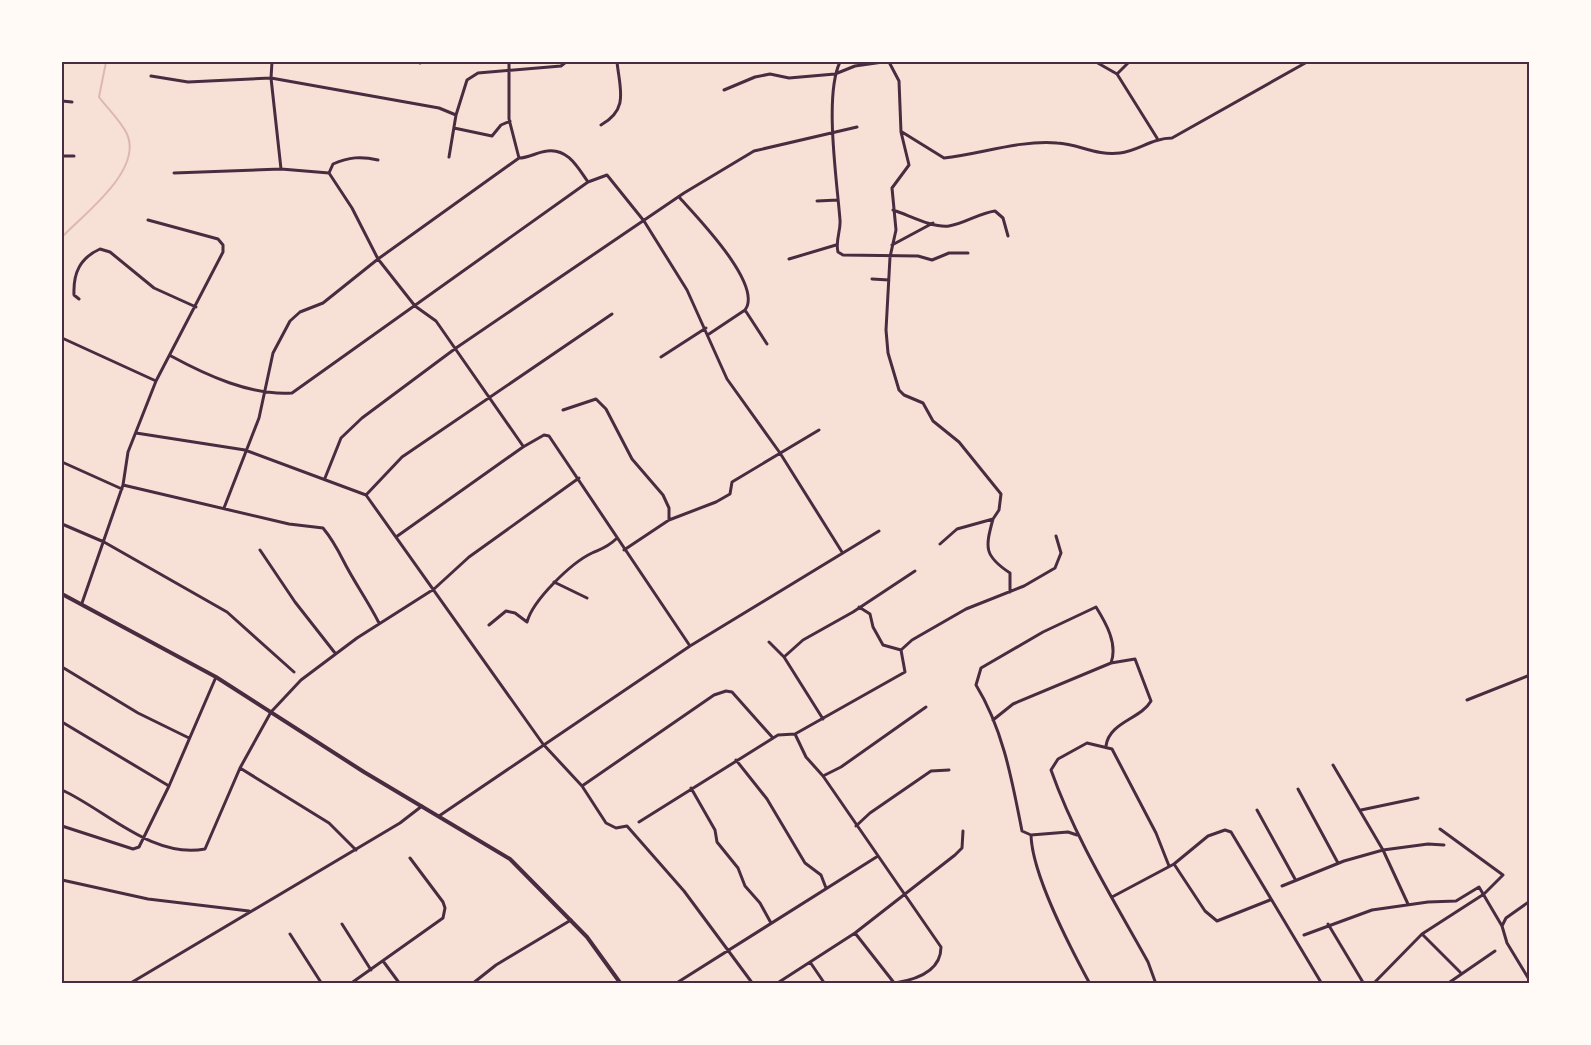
<svg xmlns="http://www.w3.org/2000/svg" width="1591" height="1045" font-family="Roboto,sans-serif">
	<rect width="100%" height="100%" fill="#f7e1d7"/>
	<g fill="none" stroke-linecap="round" stroke-linejoin="round">
		<!-- stream -->
		<path stroke="#dcb8b0" stroke-width="2" d="M62 237C85 213 143 170 127 134 121 121 107 108 99 97L106 62"/>
		<!-- minor -->
		<path stroke="#4a2c40" stroke-width="3" d="M272 62 271 78 281 169
			M420 62V63
			M509 62V119L519 158
			M840 62C824 95 837 181 840 220 841 231 835 241 838 252L843 255 918 256 932 260 949 253H968
			M889 62 899 81 901 132 909 165 892 188 896 230 890 257 886 330 888 353 899 390 904 395 923 403 933 421 959 442 1001 494 999 510 993 519 957 529 940 544
			M1096 62 1117 74 1129 62
			M1117 74 1157 138
			M151 76 188 82 271 78 439 108 456 115
			M724 90 755 77 770 74 789 78 835 74 855 66 883 62
			M62 101 72 102
			M601 125C629 109 620 90 617 62
			M454 128 492 136 501 125 510 121
			M902 132 944 158C982 154 1018 140 1057 143 1079 144 1096 156 1120 153 1138 151 1152 138 1172 138L1307 62
			M62 156H74
			M449 157 456 115 467 80 478 73 561 66 566 62
			M174 173 281 169 329 173
			M329 173 352 208 378 259 415 306 436 321 523 446
			M329 173 333 164C349 157 361 156 378 160
			M679 197C695 215 764 285 745 310L709 334
			M817 201 838 200
			M893 210C909 215 932 228 949 226 964 224 979 213 995 211L1003 218 1008 236
			M892 245 933 223
			M789 259 836 245
			M872 279 889 280
			M79 299 74 295C73 273 80 258 100 249L110 252 154 288 196 307
			M745 310 767 344
			M62 338 156 381
			M171 356C206 375 251 396 292 393L588 182 607 175 644 221 687 290 727 379 780 453 842 552
			M661 357 706 328
			M563 410 596 399 606 409 632 459 663 495 669 508V520
			M136 433 245 450 366 495 543 744 582 786 606 823 616 828 627 826 684 891 753 984
			M62 462 122 489
			M325 478 341 438 362 418 456 348 684 193 754 151 857 127
			M123 485 289 524 323 528C332 539 337 548 343 560 354 582 368 601 379 623
			M366 495 402 457 612 314
			M224 508 259 418 273 353 290 321 300 312 323 303 378 259 519 158C529 158 537 152 547 151 568 148 578 168 588 182
			M993 519C985 548 984 556 1010 573V592
			M62 524 104 542 227 612 294 672
			M396 537 523 447 544 435 549 436 690 646
			M260 550 295 602 335 653
			M624 550 669 520 716 502 730 494 732 482 819 430
			M554 582 587 598
			M82 603 123 485 128 452 156 381 223 252V245L218 239 148 220
			M489 625 506 611 515 613 527 622C533 600 571 563 592 553 601 549 608 547 616 539
			M769 642 784 657 823 719
			M901 650 912 640 966 609 1024 586 1055 568 1061 553 1056 536
			M784 657 803 640 853 612 915 571
			M62 667 138 713 189 738
			M1467 700 1530 675
			M993 720 1013 704 1111 663 1135 659 1151 701C1141 719 1109 722 1106 746
			M62 722 169 786
			M795 734 806 757 823 776 941 947C941 972 914 980 895 983
			M736 760 767 799 805 863 821 875 826 888
			M1333 765 1383 850 1428 844 1444 845
			M240 768 329 823 356 850
			M823 776 841 767 926 707
			M582 786 714 695 726 691 732 692 773 738
			M691 788 715 830 717 842 738 868 745 886 760 903 771 923
			M1298 789 1338 863
			M62 790C106 810 152 859 205 849L240 768 271 712 301 680 357 638 434 589 469 557 579 478
			M1257 810 1295 879
			M1361 810 1418 798
			M439 816 690 646 879 531
			M639 822 778 735 795 734 905 672 901 650 883 645 873 627 870 614 859 607
			M62 826 133 849 139 847 169 786 216 677
			M856 826 870 813 931 771 949 770
			M1031 835 1022 831C1012 780 1003 729 976 685L981 668 1043 632 1096 607C1106 623 1118 644 1111 663
			M1077 835 1068 832 1031 835C1032 875 1070 947 1090 984
			M1174 864 1205 911 1217 921 1270 900
			M62 880 148 899 249 911
			M1282 886 1344 861 1383 850 1408 904
			M1112 897 1174 864 1208 836 1225 830 1231 832 1322 984
			M1530 901 1506 918 1502 926 1507 943 1530 981
			M342 924 371 970
			M1328 924 1364 984
			M855 933 895 984
			M290 934 322 984
			M1422 934 1460 972
			M1304 935 1372 910 1428 902 1456 901 1479 887 1502 926
			M383 961 400 984
			M810 962 825 984
			M129 984 400 823 422 806
			M350 984 443 918 445 908 443 902 410 858
			M472 984 496 965 571 920
			M675 984 878 856
			M776 984 855 933 955 855 962 848 963 831
			M1156 984 1148 962C1113 899 1075 838 1051 770L1058 759 1087 743 1112 749 1156 833 1169 866
			M1373 984 1422 934 1484 894 1503 875 1440 829
			M1447 984 1495 951"/>
		<!-- tertiary -->
		<path stroke="#4a2c40" stroke-width="4" d="M62 594 216 677 364 772 510 859 587 937 621 984"/>
	</g>
	<!-- border -->
	<rect width="1591" height="1045" fill="none" stroke="#fffaf5" stroke-width="126"/>
	<rect x="63" y="63" width="1465" height="919" fill="none" stroke="#4a2c40" stroke-width="2"/>
</svg>
